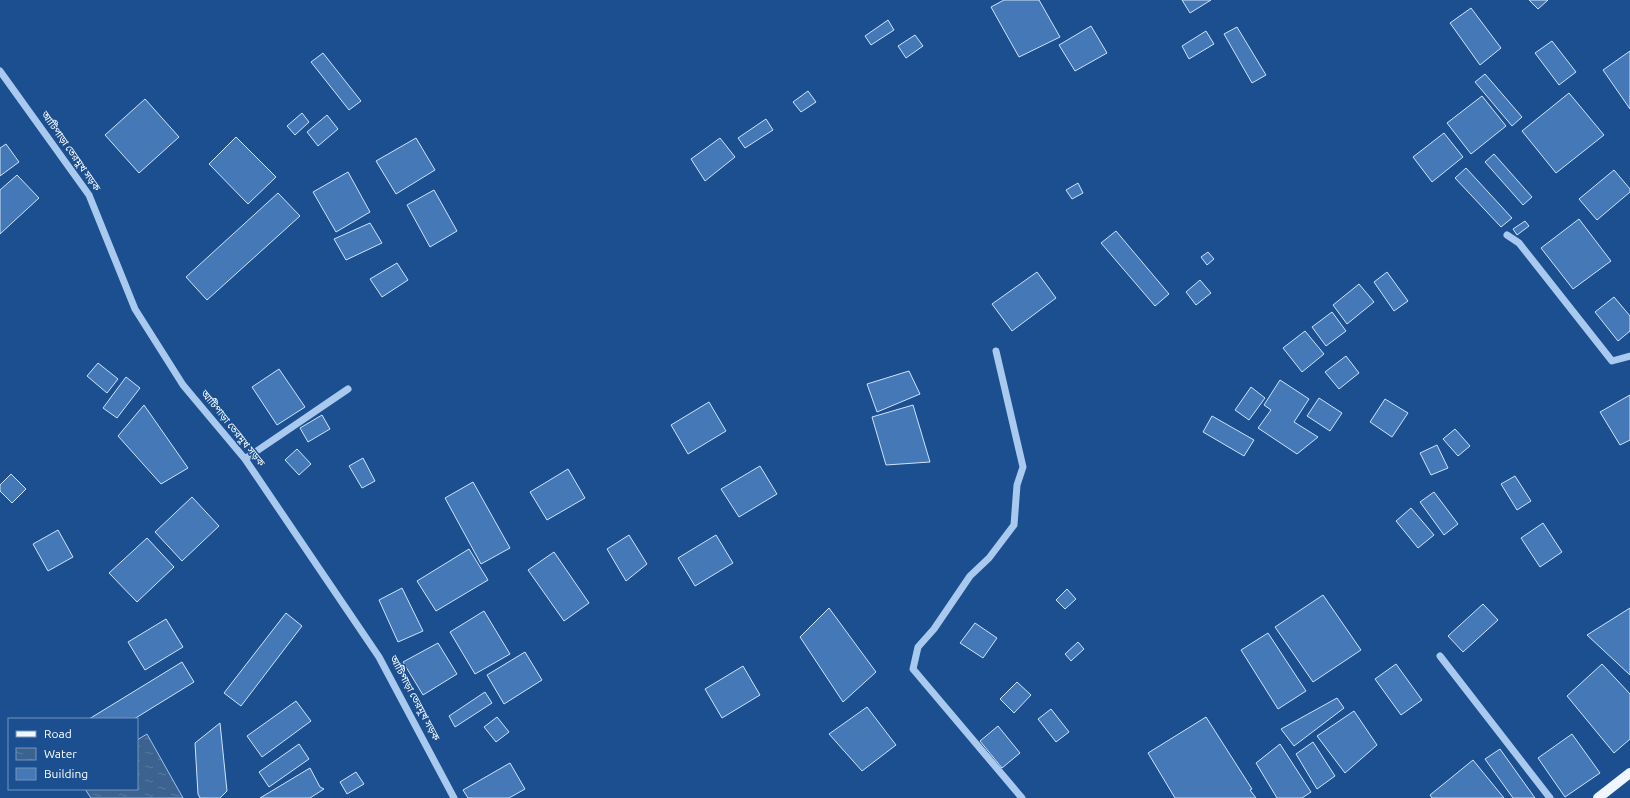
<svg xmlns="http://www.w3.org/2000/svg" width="1630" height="798" font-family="Ubuntu,'Noto Sans Bengali',sans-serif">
	<defs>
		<pattern id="water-ripples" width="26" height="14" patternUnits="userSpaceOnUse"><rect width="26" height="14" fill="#3c6290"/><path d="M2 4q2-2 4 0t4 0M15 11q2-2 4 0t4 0" fill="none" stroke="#597aa1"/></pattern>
	</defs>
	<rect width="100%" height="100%" fill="#1b4f8f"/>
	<!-- water -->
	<path fill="url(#water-ripples)" stroke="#9cc4f0" d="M147 734 183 798H91L85 789H137V740Z"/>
	<!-- building -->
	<path fill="#4478b7" stroke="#cfe3fa" d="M1004 0H1039L1060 37 1019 57 991 7Z
		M1182 0H1211L1190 13Z
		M1529 0H1548L1538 9Z
		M1471 8 1501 48 1480 65 1450 23Z
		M888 20 894 30 871 45 865 36Z
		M1091 26 1107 53 1075 71 1059 45Z
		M1237 27 1266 75 1252 83 1224 34Z
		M1206 31 1214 44 1189 59 1182 46Z
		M915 35 923 46 906 58 898 46Z
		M1552 41 1576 72 1559 85 1535 53Z
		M1630 51V109L1603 70Z
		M323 53 361 101 349 110 311 62Z
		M1485 74 1522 117 1512 126 1475 82Z
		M808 91 816 102 801 112 793 102Z
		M1569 93 1604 135 1556 173 1522 131Z
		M1482 96 1506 126 1471 154 1447 123Z
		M145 99 179 137 139 173 105 135Z
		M302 113 309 122 295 135 287 126Z
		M327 115 338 129 318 146 307 132Z
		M766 119 773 130 745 148 738 138Z
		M1444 133 1463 157 1432 182 1413 157Z
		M236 137 276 177 248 204 209 164Z
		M416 138 435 170 396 194 376 161Z
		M720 138 735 157 705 181 691 159Z
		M6 144 19 162 0 176V148Z
		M1494 154 1532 197 1523 205 1485 162Z
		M1466 168 1512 218 1501 227 1455 178Z
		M1614 170 1630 189V192L1597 220 1579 199Z
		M348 172 370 212 336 232 313 192Z
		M17 175 39 198 0 234V190Z
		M1078 183 1083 193 1072 199 1066 190Z
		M434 190 457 231 430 247 407 205Z
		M278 193 300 216 207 300 186 277Z
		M1579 219 1611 261 1573 289 1541 248Z
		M1525 221 1529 226 1517 235 1513 229Z
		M370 223 382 243 346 260 334 239Z
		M1116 231 1169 294 1155 306 1101 243Z
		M1208 252 1214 259 1207 265 1201 257Z
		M397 263 408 280 382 297 370 279Z
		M1037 272 1056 298 1012 331 992 304Z
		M1387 272 1408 301 1394 311 1374 282Z
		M1200 280 1211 293 1196 305 1186 292Z
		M1359 284 1374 302 1347 324 1333 305Z
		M1614 297 1630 316V331L1618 341 1595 312Z
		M1332 312 1346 331 1326 346 1312 327Z
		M1305 331 1324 354 1302 372 1283 348Z
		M1346 356 1359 373 1339 389 1325 372Z
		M98 363 118 379 107 393 87 376Z
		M279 369 305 407 277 425 252 387Z
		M909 371 920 394 877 412 867 384Z
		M126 377 140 388 117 418 103 408Z
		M1280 380 1309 399 1294 422 1318 437 1297 454 1258 428 1271 410 1264 405Z
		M1251 387 1265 398 1249 420 1235 410Z
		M1630 395V440L1620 445 1600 412Z
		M1319 398 1342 413 1330 431 1307 416Z
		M1385 399 1408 413 1392 437 1370 422Z
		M709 402 726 431 688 454 671 425Z
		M144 405 188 468 161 484 118 436Z
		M913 405 930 462 886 465 872 417Z
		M322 415 330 429 308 442 300 428Z
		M1212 416 1254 440 1244 456 1203 432Z
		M1455 429 1470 446 1458 456 1443 439Z
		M1437 445 1448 468 1431 475 1420 453Z
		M297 449 311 464 299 475 285 460Z
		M363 458 375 481 362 488 349 466Z
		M760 466 777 494 739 517 721 489Z
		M568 469 585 498 547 520 530 492Z
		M11 474 26 489 12 503 0 491V485Z
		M1515 476 1531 501 1517 510 1501 484Z
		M473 482 510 548 481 564 445 498Z
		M1434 492 1458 524 1444 535 1420 502Z
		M192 497 219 526 182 561 155 532Z
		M1411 508 1434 535 1418 548 1396 521Z
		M1543 523 1562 552 1540 567 1521 538Z
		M58 530 73 557 48 571 33 544Z
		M629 535 647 564 626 581 607 549Z
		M716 535 733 563 695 586 678 558Z
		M147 538 174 567 137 602 109 573Z
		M469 549 488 580 436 611 417 581Z
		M554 552 589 603 564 621 528 570Z
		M402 588 423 631 398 642 379 600Z
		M1067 589 1076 599 1065 609 1056 600Z
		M1323 595 1361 650 1313 682 1275 627Z
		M1483 604 1498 620 1463 652 1448 636Z
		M829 608 876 672 843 702 800 637Z
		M1630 608V675L1587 635Z
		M484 611 510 654 475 674 450 632Z
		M286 613 302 626 241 706 224 693Z
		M166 619 183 647 145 670 128 642Z
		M975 623 997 638 983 658 960 643Z
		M1268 633 1306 691 1278 709 1241 650Z
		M1078 642 1084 649 1071 661 1065 654Z
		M438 643 457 674 423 695 403 662Z
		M525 652 542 680 504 704 487 675Z
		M182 662 194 682 134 719H89Z
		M1396 664 1422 700 1401 715 1375 679Z
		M1602 664 1630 694V739L1614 753 1567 696Z
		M743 666 760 695 722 718 705 689Z
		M1017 682 1031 695 1014 713 1000 699Z
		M485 692 492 703 455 727 449 716Z
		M1337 698 1344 708 1294 746 1281 729Z
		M296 701 311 721 262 757 247 736Z
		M867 707 896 745 862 771 829 734Z
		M1051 709 1069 732 1056 742 1038 719Z
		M1354 711 1377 745 1345 773 1317 736Z
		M497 717 509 732 496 742 484 727Z
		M1206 717 1252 789 1250 790 1256 798H1175L1148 753Z
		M220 723 227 791 220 798H200L198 794 195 743Z
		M998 726 1020 753 1002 768 980 741Z
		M1572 734 1600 773 1565 797 1538 758Z
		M1313 742 1335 776 1317 789 1296 754Z
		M299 744 309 759 269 787 259 772Z
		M1280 744 1311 792 1302 798H1277L1256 763Z
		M1500 749 1535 798H1513L1485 759Z
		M1473 760 1504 798H1432L1430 795Z
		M510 763 525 789 509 798H468L463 790Z
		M310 768 320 787 324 789 310 798H260Z
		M356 772 364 784 347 794 340 782Z"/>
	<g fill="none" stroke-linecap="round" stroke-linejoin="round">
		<!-- minor -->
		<path stroke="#a9c9ee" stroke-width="7" d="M0 71 89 195 135 309 183 385 245 459 379 657 454 798
			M1507 235 1519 243 1612 361 1630 356
			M996 351 1023 467 1017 485 1014 525 989 558 970 576 934 629 918 647 913 669 1022 798
			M245 459 348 389
			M1440 656 1550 798"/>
		<!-- major -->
		<path stroke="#f0f6ff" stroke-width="10" d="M1598 798 1630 773"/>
	</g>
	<g text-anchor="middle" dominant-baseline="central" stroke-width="3" stroke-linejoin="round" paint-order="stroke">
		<!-- street labels -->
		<g font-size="10" fill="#fff" stroke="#1b4f8f">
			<text transform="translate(71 151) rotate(55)">আটিপাড়া তেরমুখ সড়ক</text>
			<text transform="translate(233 428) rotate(51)">আটিপাড়া তেরমুখ সড়ক</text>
			<text transform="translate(415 698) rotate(62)">আটিপাড়া তেরমুখ সড়ক</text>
		</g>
	</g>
	<!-- legend -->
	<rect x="8" y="718" width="130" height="72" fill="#1b4f8f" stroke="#7695bc"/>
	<rect x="16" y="731" width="20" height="6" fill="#f0f6ff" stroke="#7695bc"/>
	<text x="44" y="738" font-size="12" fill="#ffffff">Road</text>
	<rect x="16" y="748" width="20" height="12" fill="url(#water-ripples)" stroke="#7695bc"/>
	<text x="44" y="758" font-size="12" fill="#ffffff">Water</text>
	<rect x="16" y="768" width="20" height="12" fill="#4478b7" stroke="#7695bc"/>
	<text x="44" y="778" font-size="12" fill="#ffffff">Building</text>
</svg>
